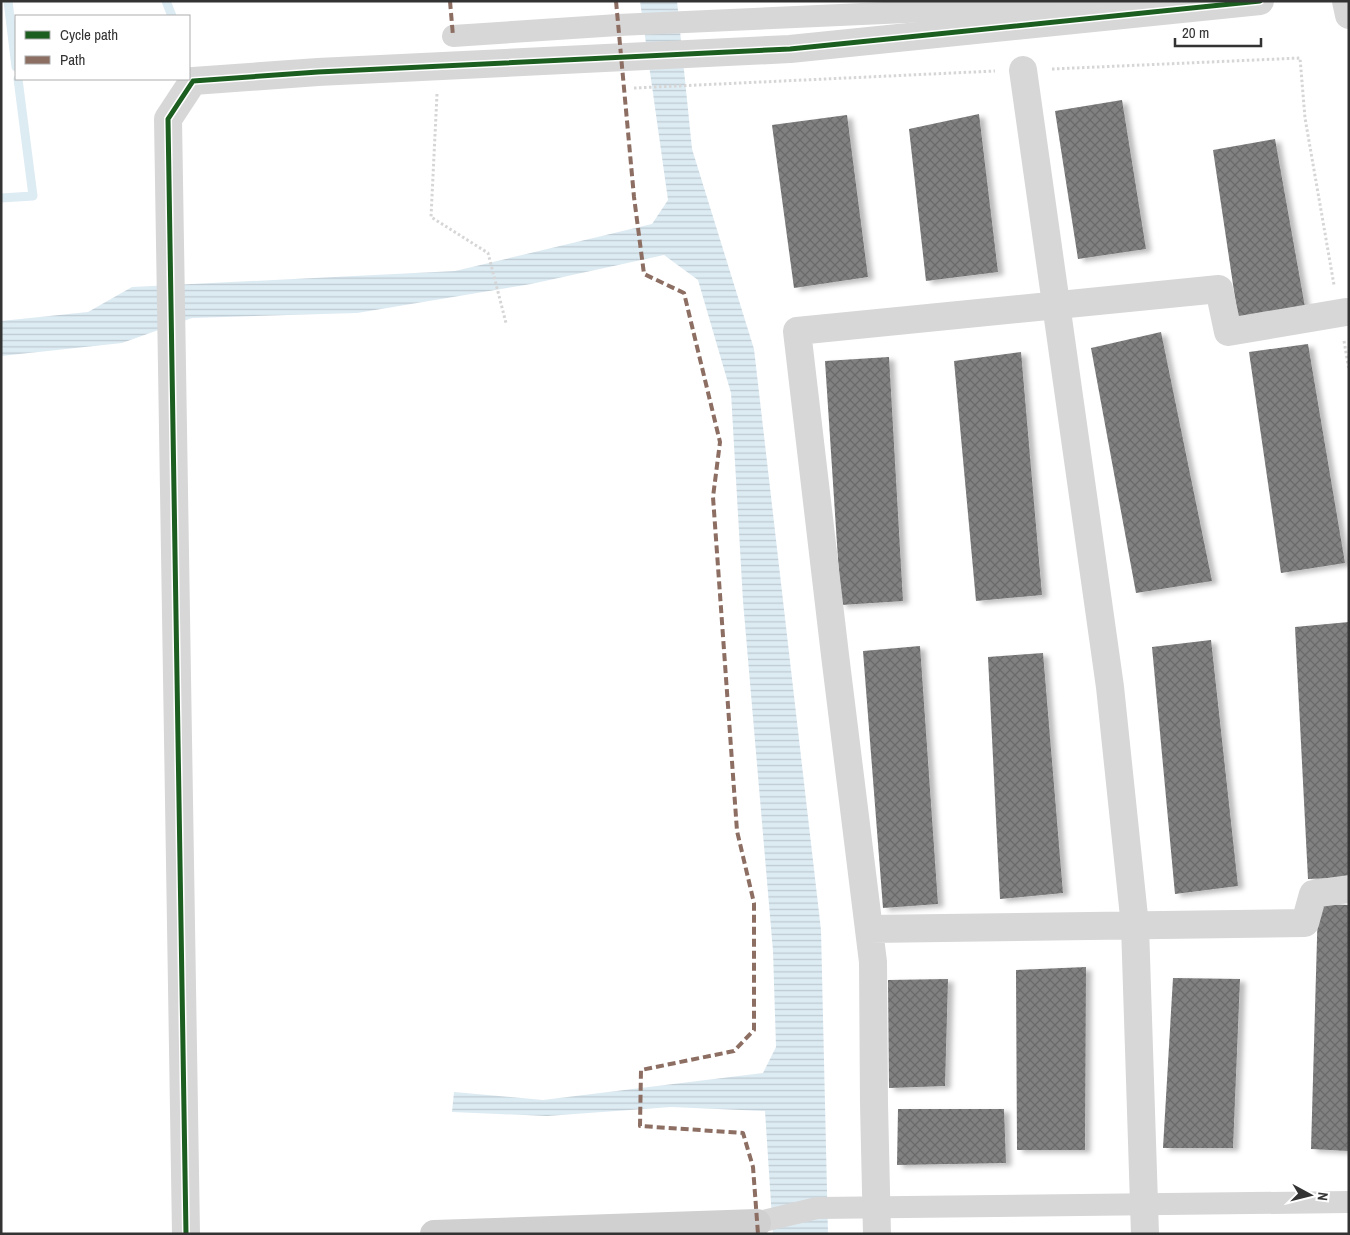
<svg xmlns="http://www.w3.org/2000/svg" width="1350" height="1235" font-family="'Archivo Narrow',sans-serif">
	<defs>
		<pattern id="water-rules" width="6" height="5" patternUnits="userSpaceOnUse" patternTransform="scale(1.25)"><rect width="6" height="5" fill="#ddebf3"/><path d="M0 2.5h6" fill="none" stroke="#becad1"/></pattern>
		<pattern id="building-cross-hatch" width="8" height="8" patternUnits="userSpaceOnUse" patternTransform="scale(1.25)"><rect width="8" height="8" fill="#818181"/><path d="M0 0l8 8M0 8l8-8" fill="none" stroke="#6a6a6a"/></pattern>
		<filter id="shadow"><feDropShadow dx="5.5" dy="3" stdDeviation="2.5" flood-color="#0004"/></filter>
	</defs>
	<rect width="100%" height="100%" fill="#fff"/>
	<!-- water -->
	<path fill="url(#water-rules)" d="M640 1H677L692 149 754 349 821 930 828 1234H773L765 1111 671 1107 547 1116 452 1112 454 1092 543 1100 763 1073 776 1047 773 951 743 601 731 393 698 280 664 255 531 284 357 313 192 318 122 343 1 356V321L88 312 132 287 455 271 652 224 668 200Z"/>
	<g fill="none" stroke-linecap="round" stroke-linejoin="round">
		<!-- stream -->
		<path stroke="#ddebf3" stroke-width="9" d="M8 1 16 67
			M166 1 172 16
			M1 198 33 196 18 79"/>
	</g>
	<!-- building -->
	<path fill="url(#building-cross-hatch)" filter="url(#shadow)" d="M1122 100 1146 249 1078 259 1055 111Z
		M979 114 998 272 926 281 909 129Z
		M847 115 868 277 794 288 772 125Z
		M1275 139 1305 307 1238 318 1213 150Z
		M1161 332 1212 581 1136 593 1091 348Z
		M1308 344 1345 563 1281 573 1249 352Z
		M1021 352 1042 595 976 601 954 361Z
		M889 357 903 601 841 605 825 361Z
		M1349 622V877L1308 879 1295 627Z
		M1211 640 1238 886 1175 894 1152 647Z
		M920 646 938 904 883 908 863 651Z
		M1043 653 1063 893 1000 899 988 657Z
		M1318 904 1349 905V1151L1311 1149Z
		M1086 967 1085 1150H1017L1016 970Z
		M1173 978 1240 979 1233 1148H1163Z
		M948 979 945 1086 889 1088 888 980Z
		M898 1109H1004L1006 1163 897 1165Z"/>
	<g fill="none" stroke-linecap="round" stroke-linejoin="round">
		<!-- path -->
		<path stroke="#d6d6d6" stroke-width="3" stroke-dasharray="2.5 2.5" stroke-linecap="butt" d="M1052 69 1300 58 1305 118 1334 285
			M634 88 995 71
			M437 94 431 217 488 253 506 323
			M1344 341 1349 370"/>
		<!-- minor -->
		<path stroke="#d7d7d7" stroke-width="22" d="M453 36 618 25 1129 2
			M739 1227 817 1208 1349 1202"/>
		<!-- tertiary -->
		<path stroke="#d7d7d7" stroke-width="28" d="M1346 1 1349 15
			M1023 70 1110 687 1135 926 1145 1234
			M869 929 1305 923 1313 894 1349 889
			M186 1234 168 119 193 81 318 72 790 49 1260 1
			M877 1234 874 1104 873 962 835 655 797 331 1219 289 1228 332 1346 312"/>
		<!-- secondary -->
		<path stroke="#d0d0d0" stroke-width="28" d="M434 1234 757 1223"/>
		<!-- quiet -->
		<path stroke="#8d6e63" stroke-width="4" stroke-dasharray="8 4" stroke-linecap="butt" d="M450 1 453 36
			M616 1 634 197 644 274 684 293 720 442 713 497 737 831 754 903V1030L734 1051 641 1070 640 1126 743 1133 753 1167 758 1234"/>
		<!-- cycleway casing -->
		<g stroke="#fff" stroke-width="8">
			<path id="cycleway" d="M186 1234 168 119 193 81 318 72 790 49 1260 1"/>
		</g>
		<!-- cycleway -->
		<use href="#cycleway" stroke="#1b5e20" stroke-width="5"/>
	</g>
	<!-- border -->
	<rect width="1350" height="1235" fill="none" stroke="#333333" stroke-width="5"/>
	<!-- legend -->
	<rect x="15" y="15" width="175" height="65" fill="#ffffff" stroke="#adadad"/>
	<rect x="25" y="31" width="25" height="8" fill="#1b5e20" stroke="#adadad"/>
	<text x="60" y="40" font-size="15" fill="#333333">Cycle path</text>
	<rect x="25" y="56" width="25" height="8" fill="#8d6e63" stroke="#adadad"/>
	<text x="60" y="65" font-size="15" fill="#333333">Path</text>
	<!-- north arrow -->
	<g transform="translate(1310 1195) rotate(97)" stroke="#ffffff" stroke-width="4" paint-order="stroke">
	<path d="M0-4L9 19L0 12L-9 19Z" fill="#333333"/>
	<text y="-8" font-size="14" font-weight="bold" text-anchor="middle" fill="#333333">N</text>
	</g>
	<!-- scale -->
	<path d="M1175 38v8h86v-8" fill="none" stroke="#333333" stroke-width="2.5"/>
	<text x="1182" y="38" font-size="15" fill="#333333" stroke="#ffffff" stroke-width="4" paint-order="stroke">20 m</text>
</svg>
